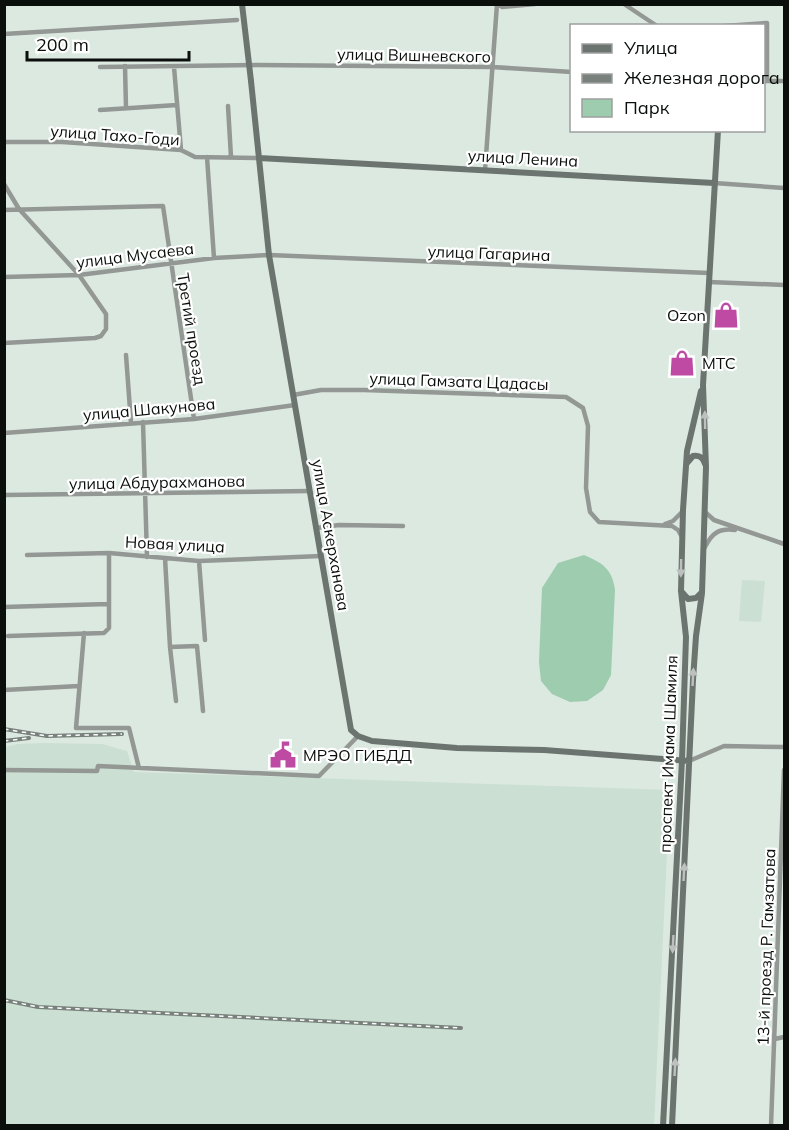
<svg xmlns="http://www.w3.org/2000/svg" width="789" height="1130" font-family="Mulish,sans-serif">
	<rect width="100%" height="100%" fill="#dce9e0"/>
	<!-- built -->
	<path fill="#cbdfd2" d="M742 580 765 581 761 622 739 621Z
		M43 743 102 744 127 751 134 772 670 790 654 1125H5L4 747 18 744Z"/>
	<!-- green -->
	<path fill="#9dccaf" d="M584 555C603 563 612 569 615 590L611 675 603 690 587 701 570 702 552 694 541 681 539 662 542 588 558 563Z"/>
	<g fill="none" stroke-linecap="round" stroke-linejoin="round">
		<!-- street -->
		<path stroke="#939895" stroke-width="4.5" d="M499 4 502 7 535 4
			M624 4 657 26
			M724 26 767 23V81
			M4 34 237 20
			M125 66 126 108
			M100 67 257 65 492 67 572 72
			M174 67 181 150
			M764 81H784
			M228 106 231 157
			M100 110 177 105
			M4 142H62L181 150 195 157 259 158
			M207 157 214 258
			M485 170 497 4
			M714 183 784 188
			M4 184 19 209 79 275 106 314V329L101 336 95 338 4 343
			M4 210 163 206 194 419
			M4 277 79 275 214 258 269 255 709 273
			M709 282 784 285
			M126 355 131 423
			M293 395 321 390H364L566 397 583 408 588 426 586 488 590 512 599 522 672 526 678 530 682 537
			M143 422 147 557
			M4 433 194 419 295 405
			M4 495 310 491
			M705 512 714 520 784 544
			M665 524 673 521 682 512
			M316 528 339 525 403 526
			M705 547C712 533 719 528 735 530
			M27 555 109 553 199 561 321 556
			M165 558 170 647 176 701
			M199 561 205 640
			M4 607 108 604
			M84 633 76 728H129L139 768
			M8 636 104 633 109 628V553
			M170 647 197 646 203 711
			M4 690 79 686
			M689 761 724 746 784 747
			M4 770 97 771 98 766 319 776 358 736
			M775 1039 784 1037
			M771 1126 784 770"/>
		<!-- secondary -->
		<path stroke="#6c746f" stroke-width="6" d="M251 81 269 255 351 730 358 736 372 741 457 748 544 750 689 761
			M259 158 714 183
			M687 463 693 456C699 455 703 457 705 464
			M681 591 688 599 696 598 701 593
			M663 1126 682 760 686 637 681 591 683 510 687 451 701 391
			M672 1126 693 680 696 636 702 593 706 467 703 385 718 130"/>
		<!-- rail casing -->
		<g stroke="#78817b" stroke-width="4">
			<path id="rail" d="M4 729 47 736 122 734
				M4 741 29 738
				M4 1000 38 1007 461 1028"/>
		</g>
		<!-- rail -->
		<use href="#rail" stroke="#fff" stroke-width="1.5" stroke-dasharray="4.5" stroke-linecap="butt"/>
		<!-- secondary-bridge -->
		<path stroke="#6c746f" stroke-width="6" d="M242 4 251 81"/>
	</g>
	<!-- one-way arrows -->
	<defs><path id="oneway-solid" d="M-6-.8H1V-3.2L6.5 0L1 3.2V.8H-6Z" transform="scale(1.5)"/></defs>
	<g fill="#bdc0be">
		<use href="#oneway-solid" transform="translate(705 420) rotate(-91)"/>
		<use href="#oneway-solid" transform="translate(681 568) rotate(91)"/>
		<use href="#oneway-solid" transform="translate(693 677) rotate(-87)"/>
		<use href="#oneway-solid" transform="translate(684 872) rotate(-87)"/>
		<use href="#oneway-solid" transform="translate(673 944) rotate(93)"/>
		<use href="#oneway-solid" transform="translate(675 1067) rotate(-87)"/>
	</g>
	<!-- icons -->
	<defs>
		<g id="shop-bare" transform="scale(2.07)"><path d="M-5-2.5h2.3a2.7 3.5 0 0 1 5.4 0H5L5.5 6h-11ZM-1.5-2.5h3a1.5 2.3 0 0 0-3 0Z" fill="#be4aa3" stroke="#fff" stroke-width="2.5" paint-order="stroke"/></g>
		<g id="civic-bare" transform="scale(2.07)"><path d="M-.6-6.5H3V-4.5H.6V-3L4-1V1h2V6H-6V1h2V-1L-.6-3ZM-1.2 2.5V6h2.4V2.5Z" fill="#be4aa3" stroke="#fff" stroke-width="2.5" paint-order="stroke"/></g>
	</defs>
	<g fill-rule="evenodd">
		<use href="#shop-bare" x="726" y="315"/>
		<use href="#shop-bare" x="682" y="363"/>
		<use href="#civic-bare" x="283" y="755"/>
	</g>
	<g text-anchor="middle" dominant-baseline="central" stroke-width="4.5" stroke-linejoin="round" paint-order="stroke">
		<!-- street labels -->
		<g font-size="16" fill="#0a0f0c" stroke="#fff">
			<text transform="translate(414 55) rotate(1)">улица Вишневского</text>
			<text transform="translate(115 135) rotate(4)">улица Тахо-Годи</text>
			<text transform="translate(523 158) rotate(3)">улица Ленина</text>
			<text transform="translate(489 253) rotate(2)">улица Гагарина</text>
			<text transform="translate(135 255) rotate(-7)">улица Мусаева</text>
			<text transform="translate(192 329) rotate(81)">Третий проезд</text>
			<text transform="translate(459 381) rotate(2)">улица Гамзата Цадасы</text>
			<text transform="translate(149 409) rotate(-5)">улица Шакунова</text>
			<text transform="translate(157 482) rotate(-1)">улица Абдурахманова</text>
			<text transform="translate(331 535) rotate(80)">улица Аскерханова</text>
			<text transform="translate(175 544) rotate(3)">Новая улица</text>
			<text transform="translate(668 754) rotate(-88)">проспект Имама Шамиля</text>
			<text transform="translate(766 947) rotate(-88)">13-й проезд Р. Гамзатова</text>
		</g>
		<!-- poi labels -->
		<g font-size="16" fill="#0a0f0c" stroke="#fff" text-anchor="start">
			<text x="706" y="315" text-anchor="end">Ozon</text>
			<text x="702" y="363">МТС</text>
			<text x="303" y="755">МРЭО ГИБДД</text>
		</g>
	</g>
	<!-- border -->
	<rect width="789" height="1130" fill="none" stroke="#0a0f0c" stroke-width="12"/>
	<!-- legend -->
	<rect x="570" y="24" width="195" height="108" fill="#ffffff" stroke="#9d9f9e" stroke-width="1.5"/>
	<rect x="582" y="44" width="30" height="9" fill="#6c746f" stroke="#9d9f9e" stroke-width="1.5"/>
	<text x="624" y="54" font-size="18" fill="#0a0f0c">Улица</text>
	<rect x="582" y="74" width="30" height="9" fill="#78817b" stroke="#9d9f9e" stroke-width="1.5"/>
	<text x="624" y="84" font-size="18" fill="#0a0f0c">Железная дорога</text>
	<rect x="582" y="99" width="30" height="18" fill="#9dccaf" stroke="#9d9f9e" stroke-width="1.5"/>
	<text x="624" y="114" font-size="18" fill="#0a0f0c">Парк</text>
	<!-- scale -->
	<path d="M27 51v9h162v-9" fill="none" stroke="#0a0f0c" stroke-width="3"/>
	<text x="36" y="51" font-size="18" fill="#0a0f0c" stroke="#ffffff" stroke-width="4.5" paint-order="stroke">200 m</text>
</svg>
